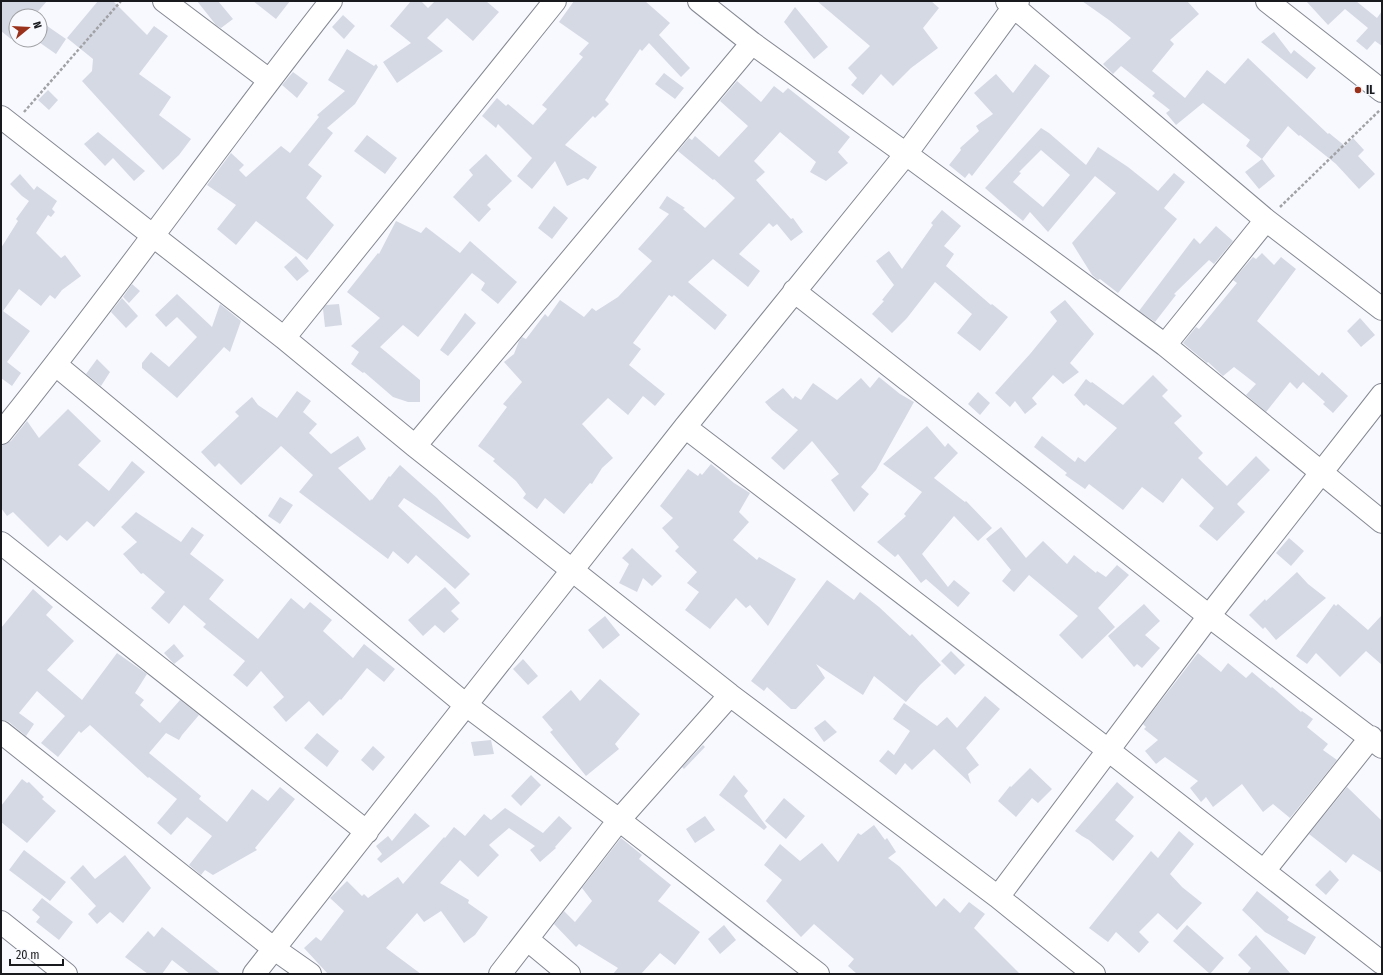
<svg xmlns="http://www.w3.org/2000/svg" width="1383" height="975" font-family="'Fira Sans Condensed',sans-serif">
	<rect width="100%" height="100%" fill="#f8f9fe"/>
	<!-- building -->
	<path fill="#d5d9e4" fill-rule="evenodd" d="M1 1H47L34 16H16V33L11 39 1 31Z
		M98 1H113L147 35 154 26 168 36 139 74 171 97 159 115 191 139 179 155 163 170 82 81 92 71 93 59 67 38Z
		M197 1H218L233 19 221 28 216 25Z
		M253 1H290L276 19Z
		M411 1H421L428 8 435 1H486L499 12 473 41 447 18 427 38 443 51 397 83 383 62 411 43 390 26Z
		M574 1H645L670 23 659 35 690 68 681 77 649 43 642 51 640 49 605 100 609 104 595 118 593 116 565 145 597 167 588 180 584 178 567 186 555 161 532 189 517 176 532 158 498 124 496 128 482 116 497 98 506 106 508 104 533 125 547 109 542 105 583 57 579 54 589 43 559 22Z
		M817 1H931L939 8 923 28 938 48 911 68 893 86 881 74 863 95 851 85 857 78 848 68 870 46Z
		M1082 1H1187L1199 14 1170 40 1174 44 1152 71 1185 98 1207 70 1225 84 1248 58 1328 134 1329 133 1345 146 1353 138 1364 150 1358 156 1375 174 1359 189 1336 164 1300 135 1299 136 1288 126 1262 159 1246 146 1250 140 1203 103 1176 125 1166 113 1170 110 1152 96 1155 93 1121 66 1113 74 1103 64 1131 38 1109 20Z
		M1306 1H1356L1377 18 1382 11V46L1375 41 1367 50 1356 41 1368 28 1345 9 1328 25Z
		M795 7 828 47 814 59 784 22Z
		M343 15 355 26 344 39 332 27Z
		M40 21 66 39 56 54 36 40H40Z
		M1274 32 1291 54 1294 50 1316 68 1307 79 1261 42Z
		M347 49 374 66 376 64 378 67 355 104 327 128 333 133 308 165 322 176 306 198 334 225 307 260 256 221 236 245 217 229 236 205 207 185 231 153 244 165 239 170 246 177 281 146 290 153 319 117 317 115 345 91 328 80Z
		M1035 64 1050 76 972 176 969 173 965 178 949 165 961 150 960 148 979 131 976 126 993 114 974 93 996 74 1013 93Z
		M293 72 308 83 297 98 282 85Z
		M664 73 684 88 675 99 655 84Z
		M737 81 761 102 774 86 783 93 788 88 850 137 838 152 848 163 826 181 810 172 816 162 780 132 754 161 765 172 756 180 791 219 793 218 803 232 791 241 777 224 773 227 769 223 739 254 760 271 748 287 713 259 688 282 727 315 715 330 674 295 672 297 669 295 633 343 641 349 629 365 665 394 655 406 643 396 628 415 608 398 582 424 613 458 602 468 592 484 590 483 564 514 545 498 537 509 523 498 526 494 516 481 493 461 495 459 478 446 507 407 503 404 522 382 504 362 514 354 519 341 522 337 526 339 545 314 548 317 560 300 584 317 592 308 596 311 618 297 652 261 638 249 669 214 659 208 667 196 685 208 683 209 705 228 735 198 714 179 713 180 678 151 689 138 692 140 695 136 719 157 748 126 720 101Z
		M48 90 58 100 49 110 38 100Z
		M1041 128 1049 133 1086 165 1098 147 1128 167 1158 191 1174 173 1185 182 1164 208 1177 219 1118 293 1100 279 1098 280 1092 275 1072 243 1116 193 1095 176 1048 232 1030 212 1023 221 1011 211 985 188ZM1041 150 1070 175 1043 207 1013 182 1021 173 1019 172Z
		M98 132 121 151 145 171 134 181 113 158 105 166 84 144Z
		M367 135 397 158 385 174 354 151Z
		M486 154 512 181 487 205 491 209 479 222 453 197 473 175 469 170Z
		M1262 159 1275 176 1259 189 1245 172Z
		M20 174 34 190 37 186 57 201 52 209 55 212 51 217 48 215 36 233 61 258 65 255 81 276 62 290 55 299 50 295 41 306 19 289 3 311 30 331 7 362 21 373 12 386 1 378V248L18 221 16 219 29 201 22 196 10 184Z
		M554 206 568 218 552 239 538 228Z
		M942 210 961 226 944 246 954 254 946 266 991 305 992 304 1008 317 980 351 957 333 972 314 935 282 907 318 892 333 872 314 884 301 882 300 894 285 876 261 889 251 902 269 933 225 931 223Z
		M396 221 421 233 426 227 460 253 470 241 517 282 498 304 481 290 485 283 472 273 418 337 403 325 380 347 420 380V402H408L393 397 364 372 363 373 351 364 359 352 351 346 380 318 347 292 378 253 379 254Z
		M1216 226 1233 241 1214 264 1209 260 1174 294 1176 295 1155 322 1139 311 1194 238 1200 244Z
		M1262 253 1274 265 1281 257 1296 269 1257 321 1319 376 1322 372 1348 396 1333 413 1323 404 1325 402 1303 382 1297 389 1290 382 1266 412 1246 395 1256 384 1234 367 1223 376 1208 362 1207 363 1183 343 1196 327 1199 329 1237 283 1233 280 1253 257 1256 259Z
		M296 256 309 271 297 281 284 267Z
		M132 284 140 291 129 303 123 297Z
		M177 294 212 327 220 304 241 321 230 352 224 347 177 398 142 368V363L151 352 169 367 197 337 177 317 166 327 155 315Z
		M122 298 138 316 126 328 111 312Z
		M1065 300 1094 334 1070 363 1079 372 1063 384 1053 375 1032 398 1037 404 1025 414 1015 401 1010 407 995 393 1030 354 1057 321 1050 312Z
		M339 304 342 325 325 327 323 309 326 305Z
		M465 313 476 323 448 356 440 350Z
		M1360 318 1375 335 1361 347 1347 331Z
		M97 359 110 372 101 386 86 374Z
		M1153 375 1168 390 1162 396 1182 416 1174 423 1203 453 1198 458 1227 486 1256 456 1270 470 1237 504 1245 512 1217 541 1199 526 1214 508 1182 478 1163 503 1142 487 1123 510 1089 484 1085 489 1065 475 1067 473 1034 447 1042 436 1075 462 1078 457 1085 462 1117 428 1086 404 1084 406 1074 395 1086 379 1091 383 1092 382 1123 405Z
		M879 377 900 394 914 402 876 470 861 487 869 494 854 512 831 480 839 474 812 441 784 470 771 458 798 430 772 410 765 402 783 388 793 399 795 396 801 400 813 383 837 400 861 378 870 388Z
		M297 391 311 401 303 412 317 424 309 433 331 454 358 436 366 449 338 468 370 501 371 499 372 500 389 476 390 477 400 465 437 498 471 536 468 539 404 498 398 506 470 574 455 589 416 555 408 564 393 551 388 559 299 492 313 475 281 446 241 485 219 463 215 467 201 452 239 416 235 412 252 397 258 405 277 418Z
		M978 392 990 403 980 415 968 404Z
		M68 409 101 441 78 465 109 491 132 461 145 472 94 527 87 521 67 541 60 535 48 547 13 512 7 516 1 508V446L11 441 27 421 39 438Z
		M927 426 945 447 948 443 958 453 934 478 965 502 966 501 992 528 978 541 954 516 922 554 948 587 954 580 970 593 958 607 926 579 921 583 898 554 895 557 877 542 906 516 904 514 922 492 883 464Z
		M711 464 734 483 750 493 739 512 749 522 733 540 757 560 759 557 796 579 768 626 750 605 746 608 736 598 710 629 685 610 699 592 687 583 697 572 675 551 679 547 662 528 673 518 660 506 688 469 698 476 700 473 702 475Z
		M280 497 293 505 280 524 268 516Z
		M136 512 181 542 192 527 204 535 190 554 224 580 209 599 258 639 291 598 304 609 310 602 332 620 323 631 353 658 364 644 395 669 384 682 367 668 341 700 340 699 323 716 309 701 286 722 273 707 284 697 261 671 247 687 233 675 245 661 203 627 206 624 184 605 169 624 151 608 165 592 143 573 141 574 123 554 137 542 121 527Z
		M1001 527 1026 558 1043 541 1067 564 1074 555 1096 573 1097 571 1106 577 1117 565 1129 575 1098 608 1115 627 1082 659 1059 635 1078 616 1029 575 1014 592 1002 581 1011 570 986 539Z
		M1289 538 1304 551 1291 566 1276 553Z
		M632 548 662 576 652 586 643 578 637 592 619 583 629 564 622 558Z
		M1297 572 1308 584 1326 598 1276 640 1265 627 1263 629 1249 615 1265 599 1266 601Z
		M827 580 854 600 860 592 879 607 910 636 912 634 941 665 920 685 906 702 874 676 863 695 816 664 825 678 796 709H791L767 687 764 691 751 681Z
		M445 587 460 603 451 611 459 619 444 633 435 625 423 636 408 620Z
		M33 589 53 607 46 615 74 641 47 670 82 700 117 653 147 674 135 693 144 700 140 705 160 723 180 700 199 715 182 735 179 740 166 733 149 753 201 796 199 799 227 822 252 789 268 801 280 787 295 799 255 848 257 850 213 875 205 870 201 875 189 865 212 836 187 817 171 835 157 823 177 799 149 777 148 778 90 725 81 733 79 731 58 757 41 743 65 716 37 691 19 713 34 724 26 736 9 722 1 720V628Z
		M1144 604 1160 621 1145 635 1160 648 1142 668 1137 664 1134 667 1108 636Z
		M1334 604 1336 606 1338 604 1368 630 1382 615V665L1366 651 1340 677 1316 653 1307 664 1296 656Z
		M605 616 620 635 603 649 588 630Z
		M174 644 184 656 174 664 164 653Z
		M951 651 965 665 955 675 941 661Z
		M1198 653 1221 672 1228 663 1246 678 1252 672 1271 688 1272 687 1301 712 1302 711 1313 719 1307 727 1328 744 1323 750 1337 760 1290 818 1273 804 1263 812 1242 784 1213 807 1206 797 1201 802 1190 788 1198 781 1165 757 1156 764 1145 751 1158 740 1144 729 1146 727 1143 724Z
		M523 659 538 676 528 685 513 669Z
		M600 679 640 714 615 744 619 749 586 776 550 732 553 730 542 717 571 690 580 701Z
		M985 696 1000 709 966 748 979 765 968 774 971 784 934 749 912 770 905 763 896 775 879 761 888 750 894 755 910 731 893 719 904 703 937 726 947 717 957 728Z
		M825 720 837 732 824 742 814 728Z
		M317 733 339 751 327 767 304 748Z
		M491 740 494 754 474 756 471 742Z
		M703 745 705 747 684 769 682 767Z
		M373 746 385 757 373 771 361 760Z
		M1030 768 1052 789 1038 803 1032 798 1016 817 998 801 1010 786 1011 787Z
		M531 775 541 785 521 806 511 796Z
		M734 775 748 791 744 796 767 827 764 830 719 795Z
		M22 779 27 783 29 782 44 797 42 799 56 811 27 843 1 822V806Z
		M1117 782 1134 797 1115 820 1134 836 1113 861 1089 840 1082 836 1075 831Z
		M1347 787 1382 821V873L1353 854 1346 863 1309 834Z
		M784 798 805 816 786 839 765 821Z
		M505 808 543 833 559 816 572 828 555 847 556 848 540 862 530 850 535 846 509 828 489 845 499 855 478 877 460 860 440 883 469 900 468 903 488 917 475 935 464 943 441 911 424 922 417 913 386 948 421 974H328L304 948 316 937 321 941 344 911 330 898 347 881 362 896 364 894 368 898 398 877 403 884 444 837 445 838 454 827 465 836 484 814 491 820Z
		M415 813 430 826 381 863 377 859 382 854 376 846 388 836 392 841Z
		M705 816 715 830 695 843 686 829Z
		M874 825 885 840 887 838 896 852 888 858 900 867 936 907 944 898 960 913 969 902 985 914 974 928 1020 974H857L848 966 854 959 814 924 801 937 766 901 782 880 764 865 780 844 800 861 822 843 838 862 858 833 861 835Z
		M1179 831 1194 844 1170 874 1182 887 1202 903 1177 930 1158 913 1139 932 1149 942 1139 953 1116 932 1108 942 1089 928 1151 851 1158 858Z
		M621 838 642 855 639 859 671 885 658 901 700 932 675 965 660 953 641 974H613L618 968 579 944 576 947 554 924 564 911 575 922 592 901 582 888Z
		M24 850 66 882 50 901 9 870Z
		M125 855 151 888 123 923 110 912 97 924 88 914 96 906 70 878 83 865 95 879Z
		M1330 870 1339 880 1326 895 1315 885Z
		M1257 891 1289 917 1287 920 1316 937 1305 955 1265 932 1242 910Z
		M42 898 73 922 59 940 36 922 40 917 32 910Z
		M724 925 736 940 720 954 708 939Z
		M1187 925 1224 958 1210 974 1173 941Z
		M162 927 221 974H190L172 960 162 974H148L125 957 148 931 154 937Z
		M1256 935 1291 974H1247L1251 968 1238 955Z"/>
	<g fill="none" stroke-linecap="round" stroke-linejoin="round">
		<!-- minor casing -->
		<g stroke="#858993" stroke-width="24">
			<path id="minor" d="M164 1 269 80
				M699 1 752 43 906 154 1165 345 1382 522
				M1007 1 1266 220 1382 309
				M1267 1 1382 91
				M1 117 284 338 415 446 730 695 998 897 1094 974
				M794 291 1209 616 1382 747
				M284 338 555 1
				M1165 345 1266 220
				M56 365 466 705 619 820 818 974
				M685 427 1108 750 1382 963
				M1 433C115 292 219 143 331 1
				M415 446 752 43
				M1 543 367 832
				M1 732 273 948 310 974
				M1264 871 1371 737
				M998 897 1209 616 1382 395
				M1 922 66 974
				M528 940 569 974
				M254 974 685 427 906 154 1018 1
				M500 974 619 820 730 695"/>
		</g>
		<!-- path -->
		<path stroke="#a1a2a6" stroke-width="2.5" stroke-dasharray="3 2" stroke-linecap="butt" d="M24 112 121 1
			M1280 207 1380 110"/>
		<!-- minor -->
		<use href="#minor" stroke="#fff" stroke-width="22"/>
	</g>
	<!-- markers -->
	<circle fill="#9a311b" stroke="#f8f9fe" stroke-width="1.5" cx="1358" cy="90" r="4"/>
	<g text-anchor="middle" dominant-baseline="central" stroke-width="3" stroke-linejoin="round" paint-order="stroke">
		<!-- poi labels -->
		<g font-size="12" font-weight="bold" fill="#191a1e" stroke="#f8f9fe" text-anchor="start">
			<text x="1366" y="90">IL</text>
		</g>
	</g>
	<!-- border -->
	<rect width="1383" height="975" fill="none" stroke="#191a1e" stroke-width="4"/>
	<!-- north arrow -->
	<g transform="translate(28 28) rotate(72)"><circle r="19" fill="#f8f9fe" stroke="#9fa0a4"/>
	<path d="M0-3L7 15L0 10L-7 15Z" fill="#9a311b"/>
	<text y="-6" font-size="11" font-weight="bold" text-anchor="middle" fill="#191a1e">N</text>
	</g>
	<!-- scale -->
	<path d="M10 959v6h53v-6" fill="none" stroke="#191a1e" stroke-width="2"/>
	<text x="16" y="959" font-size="12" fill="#191a1e" stroke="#f8f9fe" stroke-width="3" paint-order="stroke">20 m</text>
</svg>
